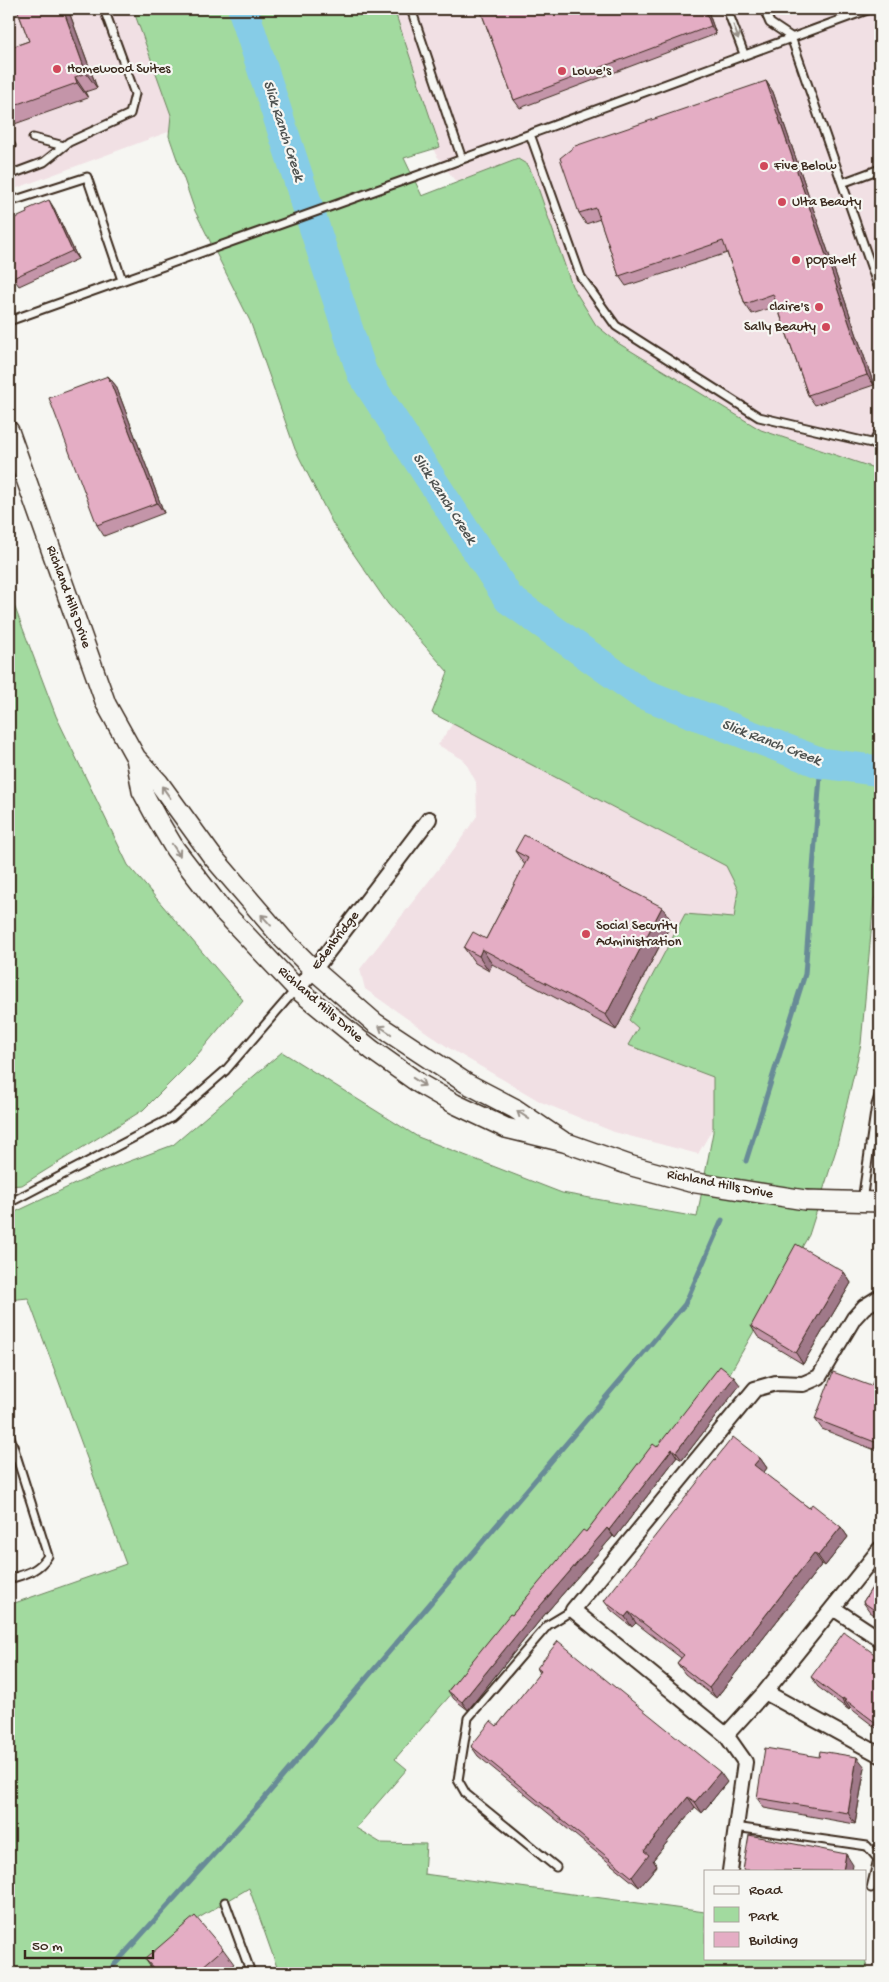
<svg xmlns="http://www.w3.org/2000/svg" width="889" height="1982" font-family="'Gochi Hand',sans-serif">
	<rect width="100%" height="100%" fill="#f6f6f2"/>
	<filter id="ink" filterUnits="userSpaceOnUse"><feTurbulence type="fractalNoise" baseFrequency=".02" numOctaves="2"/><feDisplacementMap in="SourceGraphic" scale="10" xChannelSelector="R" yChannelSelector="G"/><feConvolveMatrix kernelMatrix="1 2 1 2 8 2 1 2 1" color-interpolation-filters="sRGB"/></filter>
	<g filter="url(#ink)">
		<!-- built -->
		<path fill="#f1e0e4" d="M9 9H136L179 128 9 191Z
			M385 9H880V525L657 384 512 260 435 153Z
			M466 704 745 852 721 1114 698 1154 614 1132 541 1102 449 1048 365 989 360 969 454 849 477 816 476 782 464 760 438 745Z"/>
		<!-- green -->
		<path fill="#a2da9f" stroke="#6e825e" d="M133 9H394L440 147 404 158 422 196 518 159 528 165 536 182 572 286 596 325 618 343 761 430 880 470V891L874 899 861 1044 836 1150 809 1235 730 1373 395 1759 407 1769 356 1828 381 1843 426 1844 424 1874 705 1912V1958H865L868 1973H279L249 1888 192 1922 144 1973H9V1605L126 1564 28 1298 9 1300V1215L98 1173 173 1145 282 1052 418 1137 562 1193 697 1217 713 1132V1077L628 1045 638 1028 629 1020 685 914 734 918 738 890 726 866 432 713 448 672 388 604 333 524 295 449 250 321 195 211 169 136 171 115Z
			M9 592 56 716 128 865 243 1000 193 1060 143 1110 22 1185 9 1186Z"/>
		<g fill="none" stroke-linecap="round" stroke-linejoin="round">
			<!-- stream -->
			<path stroke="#688b97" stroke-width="5" d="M746 1161 805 974 821 763
				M107 1973 262 1801 685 1304 722 1220"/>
			<!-- river -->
			<path stroke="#86cce7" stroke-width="31" d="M243 9 362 373 509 599 641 693 821 763 880 771"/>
			<!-- lane casing -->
			<g stroke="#3b2a1e" stroke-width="11">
				<path id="lane" d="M411 9 462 159
					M727 9 744 54
					M764 9 770 23 791 37 880 292
					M530 134 581 277 616 326 759 417 880 445
					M33 138 64 146
					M9 146H11
					M9 175 44 162 69 142 130 114 135 94 104 9
					M842 183 880 169
					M9 202 87 177 122 280
					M9 321 419 175 870 9
					M873 444 880 430
					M870 1144H880
					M862 1201 876 1105 880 1093
					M9 1203 171 1118 226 1070 296 989
					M9 1433 48 1556C38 1571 26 1574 9 1579
					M735 1827 867 1846 878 1859 871 1888
					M878 1859 880 1843
					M556 1867 466 1794 458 1780 468 1718 548 1625 573 1610
					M225 1902 251 1973"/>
			</g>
			<!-- street casing -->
			<g stroke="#3b2a1e" stroke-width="18">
				<path id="street" d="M297 989 314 970 429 819
					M880 1549 765 1692 880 1755
					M833 1608 880 1639
					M765 1692 726 1735 573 1610 755 1389 776 1383 803 1384 819 1377 854 1318 864 1307 880 1297
					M726 1735 745 1762 730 1871"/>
			</g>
			<!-- secondary casing -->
			<g stroke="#3b2a1e" stroke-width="22">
				<path id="secondary" d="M9 431 106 704 136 758 159 783 212 856 283 939 314 970 375 1023 466 1083 514 1108 564 1142
					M136 758 142 791 156 817 175 849 222 910 297 989 372 1050 420 1084 455 1104 506 1128 564 1142 632 1166 690 1182 805 1200 880 1202"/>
			</g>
			<!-- lane -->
			<use href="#lane" stroke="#f6f6f2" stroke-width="7"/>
			<!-- street -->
			<use href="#street" stroke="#f6f6f2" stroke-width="14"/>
			<!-- secondary -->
			<use href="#secondary" stroke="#f6f6f2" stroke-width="19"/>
		</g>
		<!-- wall -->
		<path fill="#c495a9" stroke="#3b2a1e" d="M17 9H68L97 88 85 92 88 98 9 126V48L29 41Z
			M480 9H722L709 14 716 34 520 108 514 100Z
			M766 81 773 92 874 385 815 405 808 395 777 306 752 314 745 304 727 253 626 286 619 276 600 219 586 224 579 213Z
			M54 208 78 259 19 286 13 278 27 213Z
			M108 376 116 386 164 513 104 536 97 525Z
			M515 851 672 922 616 1030 492 964 489 971 475 963 464 948 486 939 525 865Z
			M844 1272 851 1283 803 1364 758 1337 751 1326Z
			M880 1384V1452L822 1429 815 1419 871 1386Z
			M740 1385 682 1460 677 1457 615 1538 613 1536 540 1620 468 1710 454 1699 448 1691 512 1615 586 1532 657 1447Z
			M760 1458 767 1468 763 1473 809 1508 841 1527 848 1537 825 1566 822 1564 716 1698 685 1674 677 1663 681 1658 636 1623 632 1627 612 1611 604 1601Z
			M880 1575V1619L870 1612 863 1602Z
			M880 1658V1731L850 1708 849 1710 818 1687 811 1677Z
			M537 1668 727 1782 702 1813 695 1807 653 1860 657 1866 639 1887 478 1756 471 1746 497 1726 540 1673Z
			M865 1767 855 1824 764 1808 757 1798Z
			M223 1949 234 1964 222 1973H155L145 1959Z"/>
		<!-- shaded-wall -->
		<path fill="#a07989" stroke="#3b2a1e" d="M63 9H68L97 88 86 73Z
			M705 9H706L709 14 716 34 711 26Z
			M75 77 85 92 88 98 77 83Z
			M766 81 773 92 874 385 867 375Z
			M49 200 54 208 78 259 72 251Z
			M108 376 116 386 164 513 157 503Z
			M662 907 672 922 616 1030 606 1015Z
			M482 949 492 964 489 971 479 956Z
			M844 1272 851 1283 803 1364 796 1353Z
			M734 1377 740 1385 682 1460 676 1452Z
			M672 1449 677 1457 615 1538 609 1530Z
			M760 1458 767 1468 761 1476 754 1465Z
			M841 1527 848 1537 825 1566 818 1556Z
			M607 1528 613 1536 540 1620 468 1710 462 1702 535 1612Z
			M814 1553 822 1564 716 1698 709 1688Z
			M629 1612 636 1623 632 1627 625 1617Z
			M843 1698 850 1708 849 1710 842 1700Z
			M857 1757 865 1767 855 1824 848 1813Z
			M720 1772 727 1782 702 1813 695 1802Z
			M688 1797 695 1807 653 1860 657 1866 639 1887 632 1877 644 1851Z
			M846 1854 853 1865 852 1871H843Z"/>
		<!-- building -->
		<path fill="#e4adc4" stroke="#3b2a1e" d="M17 9H63L86 73 75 77 77 83 9 107V48L29 41Z
			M480 9H705L711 26 514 100Z
			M766 81 867 375 808 395 773 294 745 304 723 241 619 276 596 208 579 213 560 158 575 146Z
			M49 200 72 251 13 278 9 269V221L27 213 26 210Z
			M108 376 157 503 97 525 49 398Z
			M524 835 662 907 606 1015 482 949 479 956 464 948 473 932 486 939 528 858 515 851Z
			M796 1244 844 1272 796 1353 751 1326Z
			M720 1366 734 1377 676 1452 672 1449 609 1530 607 1528 535 1612 462 1702 448 1691 510 1614 512 1615 583 1530 586 1532 653 1444 657 1447Z
			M833 1372 871 1386 873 1381 880 1384V1444L815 1419Z
			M733 1437 760 1458 754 1465 809 1508 812 1504 841 1527 818 1556 814 1553 709 1688 677 1663 684 1655 629 1612 625 1617 604 1601Z
			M880 1575V1614L863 1602Z
			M844 1632 880 1658V1726L843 1698 842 1700 811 1677Z
			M558 1641 720 1772 695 1802 688 1797 644 1851 649 1855 632 1877 471 1746 491 1721 497 1726 541 1671 537 1668Z
			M765 1748 819 1757 820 1751 857 1757 848 1813 757 1798Z
			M749 1835 846 1854 843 1871 743 1870Z
			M195 1916 223 1949 195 1973H158L145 1959Z"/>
		<!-- one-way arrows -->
		<defs><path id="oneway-shaft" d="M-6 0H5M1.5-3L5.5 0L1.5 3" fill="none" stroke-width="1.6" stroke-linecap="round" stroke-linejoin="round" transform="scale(1.25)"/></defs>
		<g stroke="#989088">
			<use href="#oneway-shaft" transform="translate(736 32) rotate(70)"/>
			<use href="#oneway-shaft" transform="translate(166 792) rotate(-126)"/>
			<use href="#oneway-shaft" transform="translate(176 850) rotate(56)"/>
			<use href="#oneway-shaft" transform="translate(266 920) rotate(-132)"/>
			<use href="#oneway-shaft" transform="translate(385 1030) rotate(-146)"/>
			<use href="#oneway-shaft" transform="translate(419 1082) rotate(33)"/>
			<use href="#oneway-shaft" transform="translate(523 1115) rotate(-146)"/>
		</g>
	</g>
	<!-- markers -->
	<g fill="#d1495b" stroke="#f6f6f2" stroke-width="2">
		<circle cx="57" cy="69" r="5"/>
		<circle cx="562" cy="71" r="5"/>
		<circle cx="764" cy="166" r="5"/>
		<circle cx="782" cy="202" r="5"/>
		<circle cx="796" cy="260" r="5"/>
		<circle cx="819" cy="307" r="5"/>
		<circle cx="826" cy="327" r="5"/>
		<circle cx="586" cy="934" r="5"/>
	</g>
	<g text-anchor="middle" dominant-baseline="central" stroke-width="4.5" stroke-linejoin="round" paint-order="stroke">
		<!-- poi labels -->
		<g font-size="14" fill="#3b2a1e" stroke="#f6f6f2" text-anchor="start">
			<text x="67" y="69">Homewood Suites</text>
			<text x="572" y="71">Lowe's</text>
			<text x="774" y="166">Five Below</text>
			<text x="792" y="202">Ulta Beauty</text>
			<text x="806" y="260">pOpshelf</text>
			<text x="809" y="307" text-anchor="end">claire's</text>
			<text x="816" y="327" text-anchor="end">Sally Beauty</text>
			<text x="596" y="926">Social Security<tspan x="596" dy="16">Administration</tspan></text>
		</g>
		<!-- street labels -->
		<g font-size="14" fill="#3b2a1e" stroke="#f6f6f2">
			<text transform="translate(68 597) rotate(70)">Richland Hills Drive</text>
			<text transform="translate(336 941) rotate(-53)">Edenbridge</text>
			<text transform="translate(320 1005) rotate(41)">Richland Hills Drive</text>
			<text transform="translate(720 1185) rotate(11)">Richland Hills Drive</text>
		</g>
		<!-- water labels -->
		<g font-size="15" font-style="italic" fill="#4e5250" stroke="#f6f6f2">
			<text transform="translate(283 131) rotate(72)">Slick Ranch Creek</text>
			<text transform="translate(444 499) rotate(57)">Slick Ranch Creek</text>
			<text transform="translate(771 743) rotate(21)">Slick Ranch Creek</text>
		</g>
	</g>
	<!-- margin -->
	<rect width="889" height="1982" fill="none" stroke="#f6f6f2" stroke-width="30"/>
	<rect x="15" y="15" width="859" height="1952" fill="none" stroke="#3b2a1e" stroke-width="2" filter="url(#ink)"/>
	<!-- legend -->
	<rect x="704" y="1870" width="162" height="90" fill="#f6f6f2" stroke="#aba49d"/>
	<rect x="714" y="1886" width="25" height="8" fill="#f6f6f2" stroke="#aba49d"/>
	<text x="749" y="1894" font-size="15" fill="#3b2a1e">Road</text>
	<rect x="714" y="1907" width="25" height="15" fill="#a2da9f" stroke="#aba49d"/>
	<text x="749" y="1920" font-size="15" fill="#3b2a1e">Park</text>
	<rect x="714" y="1932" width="25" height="15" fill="#e4adc4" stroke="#aba49d"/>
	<text x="749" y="1944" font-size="15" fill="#3b2a1e">Building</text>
	<!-- scale -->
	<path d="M25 1950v8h128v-8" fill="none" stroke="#3b2a1e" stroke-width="2.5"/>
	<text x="32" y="1950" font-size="15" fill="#3b2a1e" stroke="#f6f6f2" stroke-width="4" paint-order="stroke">50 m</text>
</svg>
